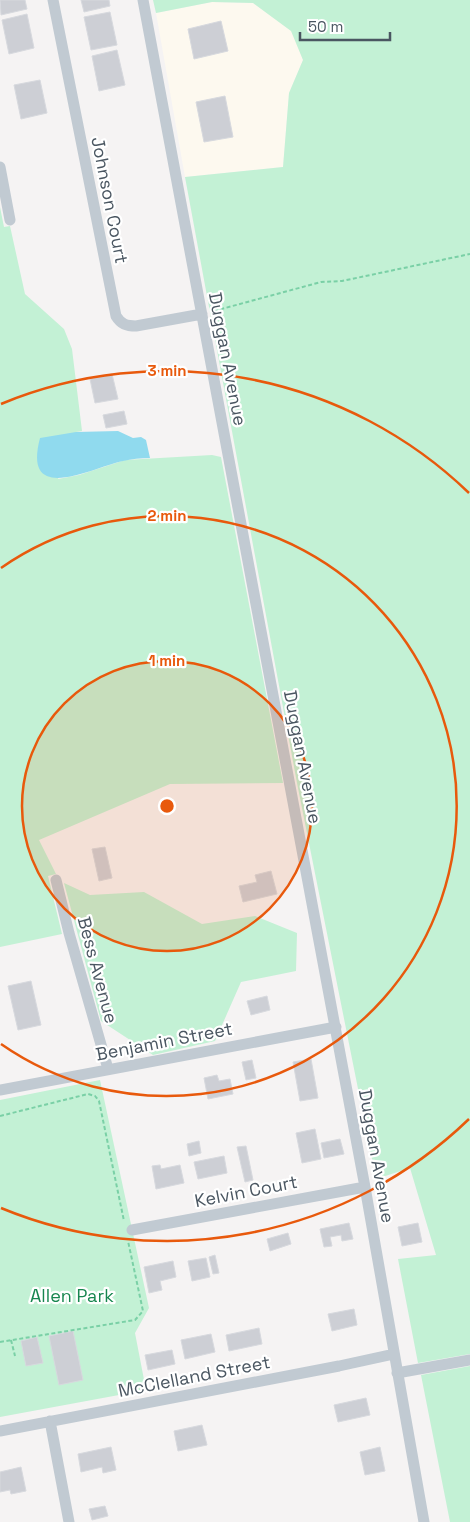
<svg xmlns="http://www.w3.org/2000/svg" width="470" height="1522" font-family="'Space Grotesk',sans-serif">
	<rect width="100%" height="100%" fill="#f5f3f3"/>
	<!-- commercial -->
	<path fill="#fdf9ef" d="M212 2 253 3 292 31 303 60 289 93 283 167 185 177 156 13Z"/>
	<!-- green -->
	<path fill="#c3f1d5" d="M153 0H470V1354L418 1363 398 1259 436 1255 410 1168 376 1179 297 783 185 177 283 167 289 93 303 60 291 31 253 3 212 2 156 13Z
		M0 207 4 227 10 226 25 294 64 329 72 349 82 431 76 432 58 479 79 475 125 460 212 455 221 457 283 783 170 784 39 840 56 874 48 876 62 934 0 947Z
		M64 883 90 895 144 892 202 924 255 916 297 933 296 971 241 982 215 1041 153 1055 101 1021Z
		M100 1080 149 1308 135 1333 146 1390 0 1417V1100Z
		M470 1366V1522H450L421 1375Z"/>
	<!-- water -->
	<path fill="#90daee" d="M118 431 133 438 141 437 146 440 150 458C141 458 131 459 123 461 91 468 22 506 40 438L76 432Z"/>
	<!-- building -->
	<path fill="#cdcfd5" stroke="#d7d9de" d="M0 0H25L27 9 1 15Z
		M81 0H109L110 6 84 12Z
		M110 12 117 45 91 50 84 17Z
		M27 14 34 48 9 54 2 20Z
		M221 21 228 51 194 59 188 29Z
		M117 50 125 85 99 91 92 56Z
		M40 80 47 113 21 119 14 85Z
		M225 96 233 137 204 142 196 102Z
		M112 374 118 399 95 403 90 379Z
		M124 411 127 424 106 428 103 415Z
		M105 847 112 878 99 881 92 849Z
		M271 871 277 894 243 902 239 886 257 882 255 875Z
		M31 981 41 1025 18 1030 8 986Z
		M267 996 270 1010 251 1015 247 1001Z
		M311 1059 318 1098 300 1101 293 1062Z
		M252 1060 256 1078 246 1080 242 1062Z
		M217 1075 219 1081 230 1079 233 1094 208 1099 204 1078Z
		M315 1129 321 1159 302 1163 296 1133Z
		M340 1139 344 1154 324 1158 321 1143Z
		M199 1141 201 1153 189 1156 187 1144Z
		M246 1146 253 1180 245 1182 237 1147Z
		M224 1156 227 1173 198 1179 194 1162Z
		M160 1165 161 1169 180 1165 184 1183 156 1189 152 1166Z
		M349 1223 353 1239 342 1241 341 1235 330 1237 332 1246 324 1247 320 1229Z
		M418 1223 422 1242 402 1246 398 1227Z
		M288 1233 291 1244 270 1251 267 1239Z
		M215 1255 219 1273 213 1274 209 1257Z
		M206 1258 210 1277 192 1281 188 1261Z
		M173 1261 176 1277 160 1281 162 1290 149 1293 144 1267Z
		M354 1309 357 1325 332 1331 328 1314Z
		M259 1328 262 1344 229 1351 226 1335Z
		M73 1331 83 1380 59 1385 49 1336Z
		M211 1334 215 1352 185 1359 181 1340Z
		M37 1337 43 1363 26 1366 21 1341Z
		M172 1350 175 1364 148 1370 145 1355Z
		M366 1398 370 1415 338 1422 334 1405Z
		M202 1425 207 1445 178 1451 174 1431Z
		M111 1447 116 1470 103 1473 102 1467 81 1472 78 1454Z
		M380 1447 385 1471 365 1475 360 1452Z
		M21 1467 26 1491 11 1494 10 1490 0 1492V1472Z
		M105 1506 108 1516 92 1520 89 1509Z"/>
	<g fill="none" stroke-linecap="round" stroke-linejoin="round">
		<!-- path -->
		<path stroke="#7ad0a6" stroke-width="2" stroke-dasharray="4 2.5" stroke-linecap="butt" d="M214 311 321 282 342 281 470 254
			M0 1116 88 1094 95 1096 99 1101 124 1221
			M11 1340 15 1356
			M0 1342 135 1320 143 1311 128 1241"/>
		<!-- minor -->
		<path stroke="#c1cad2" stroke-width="11" d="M53 0 116 316C121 324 126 326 136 326L202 314
			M143 0 365 1187 424 1522
			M0 167 10 220
			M56 880 69 933 108 1069
			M0 1090 336 1027
			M132 1230 365 1187
			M397 1373 470 1360
			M50 1421 69 1522
			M0 1431 339 1366 394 1354"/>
	</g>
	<!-- distance rings -->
	<circle cx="167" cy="806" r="145" fill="#e8590c" fill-opacity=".12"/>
	<g fill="none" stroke="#e8590c" stroke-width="2.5">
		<circle cx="167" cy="806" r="145"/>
		<path d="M1 568A290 290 0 1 1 1 1044"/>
		<path d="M469 1119A435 435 0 0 1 1 1208M1 404A435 435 0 0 1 469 493"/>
	</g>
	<g text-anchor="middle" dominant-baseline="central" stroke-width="4.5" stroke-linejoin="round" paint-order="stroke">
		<!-- street labels -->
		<g font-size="18" fill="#4a5661" stroke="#fff">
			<text transform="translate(110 200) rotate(79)">Johnson Court</text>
			<text transform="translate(228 359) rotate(79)">Duggan Avenue</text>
			<text transform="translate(303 757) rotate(79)">Duggan Avenue</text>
			<text transform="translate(98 970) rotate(75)">Bess Avenue</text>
			<text transform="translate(164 1041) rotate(-11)">Benjamin Street</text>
			<text transform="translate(377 1156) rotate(80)">Duggan Avenue</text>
			<text transform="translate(246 1191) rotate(-11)">Kelvin Court</text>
			<text transform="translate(194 1376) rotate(-11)">McClelland Street</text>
		</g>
		<!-- park labels -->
		<g font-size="18" fill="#17864f" stroke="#fff">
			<text x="72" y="1295">Allen Park</text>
		</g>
	</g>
	<circle cx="167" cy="806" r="8" fill="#e8590c" stroke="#fff" stroke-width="2.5"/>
	<g font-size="15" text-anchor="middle" font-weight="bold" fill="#e8590c" stroke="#fff" stroke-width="4.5" stroke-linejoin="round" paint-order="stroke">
		<text x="167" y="376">3 min</text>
		<text x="167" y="521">2 min</text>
		<text x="167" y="666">1 min</text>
	</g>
	<!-- scale -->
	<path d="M300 32v8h90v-8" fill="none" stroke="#4a5661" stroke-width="2.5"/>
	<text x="308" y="32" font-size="15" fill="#4a5661" stroke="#ffffff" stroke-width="4" paint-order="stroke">50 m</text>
</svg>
